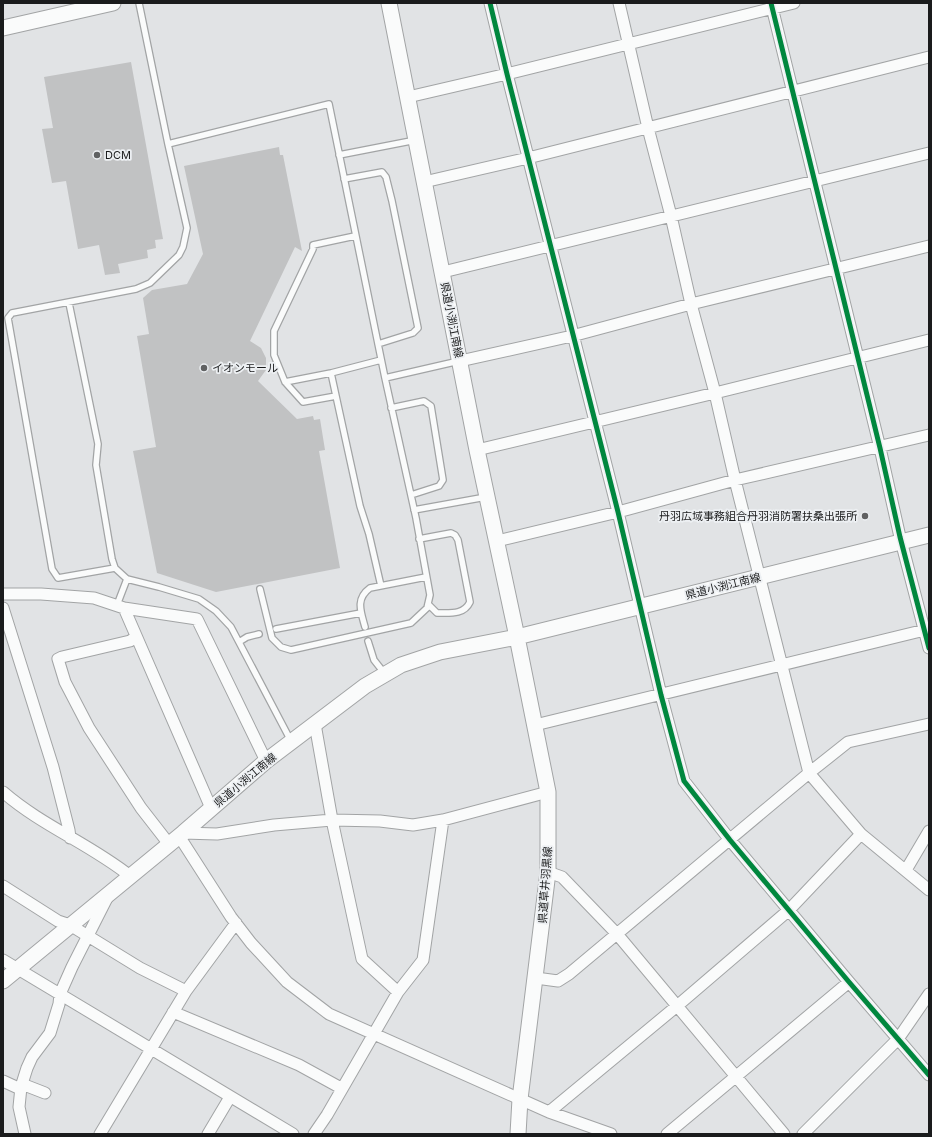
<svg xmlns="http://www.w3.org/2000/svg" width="932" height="1137" font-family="Inter,'Noto Sans JP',sans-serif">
	<rect width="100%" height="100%" fill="#e1e3e5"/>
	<!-- building -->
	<path fill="#c1c2c3" d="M131 62 163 239 155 240 156 248 147 250 148 258 118 264 120 273 105 275 99 245 78 249 66 181 52 183 42 129 53 128 44 77Z
		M279 147 280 155H283L302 251 295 247 250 341 261 348 266 358V370L258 381 297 419 313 416 314 420 320 419 325 450 319 451 340 568 216 592 157 573 133 451 156 447 137 336 149 334 143 298 152 290 187 284 203 254 184 166Z"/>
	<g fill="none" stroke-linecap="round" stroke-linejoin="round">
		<!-- lane casing -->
		<g stroke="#a2a4a5" stroke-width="8">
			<path id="lane" d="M168 144 329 104 385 378 416 518 430 595 427 608 411 623 291 650 281 647 272 638 260 589
				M339 155 416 140
				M344 179 382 172 386 177 392 201 418 328 413 333 378 344
				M69 303 98 444 96 465 112 559 115 568 127 579 159 587 199 599 216 611 231 627 291 741
				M331 373 360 506 369 534 381 586
				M385 378 459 361
				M285 382 331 373 381 360
				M336 396 303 402 285 382 274 355V331L313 249V245L355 236
				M391 408 424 401 431 406 443 480 439 486 411 495
				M414 510 486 497
				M419 539 451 533 455 535 458 540 470 602C464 615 450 613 437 613L428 604
				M115 568 58 578 52 569 8 318 12 313 136 289 150 283 179 255 183 247 187 228 168 144 139 3
				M117 605 127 579
				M365 627C361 612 355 599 370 588L426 577
				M276 629 361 613
				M368 641 374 660 385 674
				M239 642 247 637 259 634"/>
		</g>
		<!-- street casing -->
		<g stroke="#a2a4a5" stroke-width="13">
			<path id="street" d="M490 3 507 74 618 512 661 695 684 781 730 840 849 982 929 1075
				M619 3 648 128 671 216 691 304 715 393 735 480 809 773 861 834 929 890
				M771 3 880 448 900 537 929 648
				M408 97 507 74 794 3
				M424 182 528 158 929 57
				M443 272 929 153
				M460 361 572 336 691 304 929 246
				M477 450 715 393 929 340
				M497 541 618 512 735 480 929 435
				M3 594H41L94 598 124 608 197 619 266 761
				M3 608 53 767 69 830 70 838
				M124 608 211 808
				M136 637 130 641 62 657 58 659 65 682 89 728 141 808 169 844
				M315 724 332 820 362 959 398 992
				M535 725 929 629
				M3 792C42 826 90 844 130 876
				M183 833 217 834 274 825 332 820 380 821 413 825 443 820 548 792
				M179 836 231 917 251 943 287 982 329 1014 549 1112 611 1134
				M906 870 929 831
				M548 872 562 877 617 934 784 1134
				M3 886 58 921 70 925 140 968 186 991
				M3 960 293 1134
				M536 978 558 981 569 974 809 773 848 742 929 724
				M173 1012 299 1065 341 1088
				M3 1081 16 1087H21L27 1086 45 1093
				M549 1112 677 1006 789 910 861 834
				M25 1134 19 1107 21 1087 27 1068 32 1057 50 1033 59 1004 60 994 72 967 107 898
				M100 1134 186 991 236 923
				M208 1134 230 1097
				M314 1134 327 1115 398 992 423 960 443 820
				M667 1134 849 982
				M803 1134 898 1039 929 994"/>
		</g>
		<!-- secondary casing -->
		<g stroke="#a2a4a5" stroke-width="17">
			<path id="secondary" d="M389 3 477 450 517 637 548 792V872L520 1099 518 1134
				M3 28 113 3
				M3 981 183 833 266 761 365 686 401 665 440 652 517 637 929 535"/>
		</g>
		<!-- lane -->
		<use href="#lane" stroke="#fafbfb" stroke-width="5.5"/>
		<!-- street -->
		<use href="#street" stroke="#fafbfb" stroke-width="11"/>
		<!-- secondary -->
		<use href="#secondary" stroke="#fafbfb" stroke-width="15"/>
		<!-- cycleway casing -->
		<g stroke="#edf0f3" stroke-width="8">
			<path id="cycleway" d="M490 3 507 74 618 512 661 695 684 781 730 840 849 982 929 1075
				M771 3 880 448 900 537 929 648"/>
		</g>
		<!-- cycleway -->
		<use href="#cycleway" stroke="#00873e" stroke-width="5"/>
	</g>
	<!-- markers -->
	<g fill="#606162" stroke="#edf0f3" stroke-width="1.5">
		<circle cx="97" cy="155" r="4"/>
		<circle cx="204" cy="368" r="4"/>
		<circle cx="865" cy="516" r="4"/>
	</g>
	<g text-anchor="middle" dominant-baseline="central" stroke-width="3.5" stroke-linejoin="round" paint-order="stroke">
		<!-- poi labels -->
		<g font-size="11" fill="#1a1b1c" stroke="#edf0f3" text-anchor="start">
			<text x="105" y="155">DCM</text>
			<text x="212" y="368">イオンモール</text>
			<text x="857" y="516" text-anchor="end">丹羽広域事務組合丹羽消防署扶桑出張所</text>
		</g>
		<!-- street labels -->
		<g font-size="11" fill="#1a1b1c" stroke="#edf0f3">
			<text transform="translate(452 320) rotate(79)">県道小渕江南線</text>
			<text transform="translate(723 586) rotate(-14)">県道小渕江南線</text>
			<text transform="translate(245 780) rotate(-40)">県道小渕江南線</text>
			<text transform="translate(545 885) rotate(-86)">県道草井羽黒線</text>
		</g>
	</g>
	<!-- border -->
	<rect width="932" height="1137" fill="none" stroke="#1a1b1c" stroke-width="8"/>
</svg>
